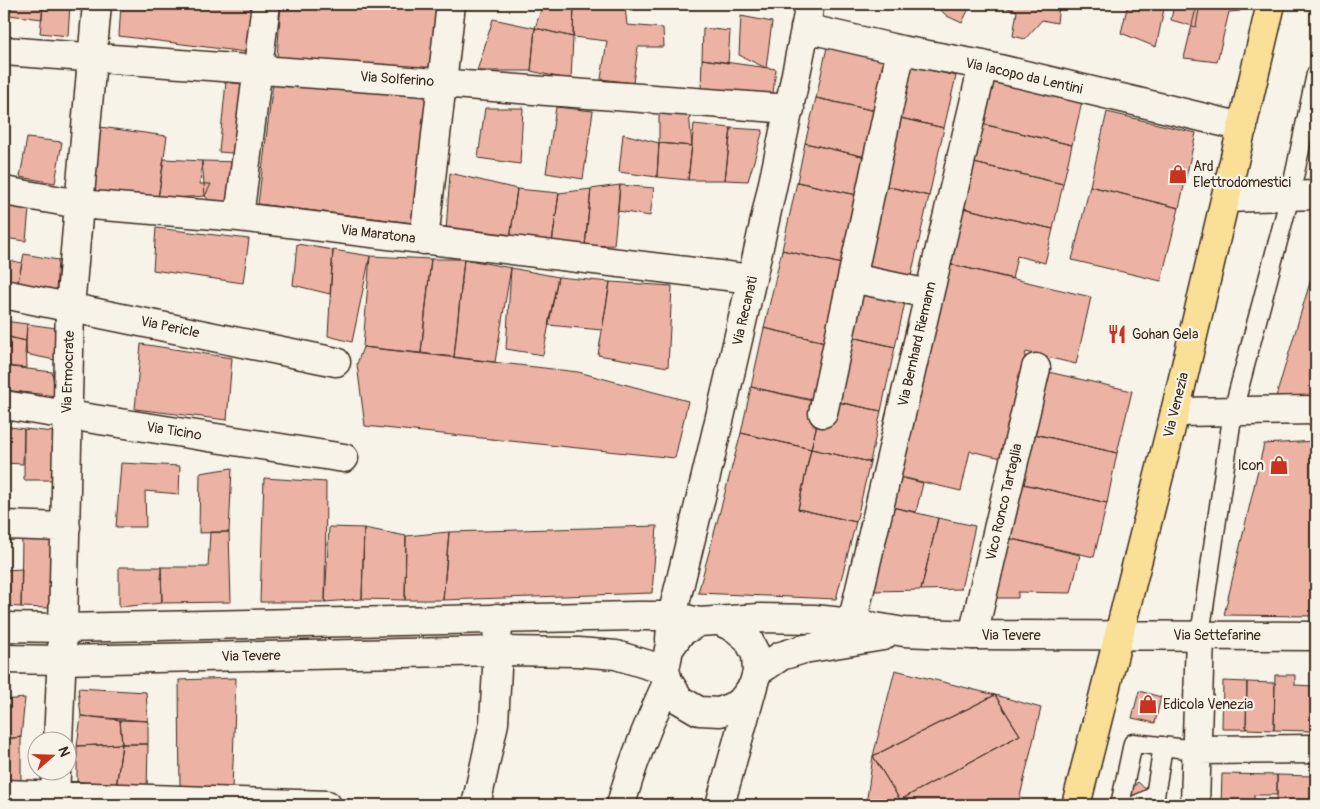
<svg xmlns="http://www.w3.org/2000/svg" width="1320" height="809" font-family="Pangolin,sans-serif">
	<rect width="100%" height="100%" fill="#f7f3e8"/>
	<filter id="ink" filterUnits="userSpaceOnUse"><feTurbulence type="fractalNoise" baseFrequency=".02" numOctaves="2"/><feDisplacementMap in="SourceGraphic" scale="10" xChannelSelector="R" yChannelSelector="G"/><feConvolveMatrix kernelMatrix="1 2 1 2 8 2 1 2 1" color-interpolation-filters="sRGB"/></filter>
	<g filter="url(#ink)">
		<!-- building -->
		<path fill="#ecb3a5" stroke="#3b2a1e" d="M4 4H13L9 15H4Z
			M12 4H43L42 19 9 15Z
			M43 4H70L68 36 40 33Z
			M121 4H261L254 53 119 36Z
			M281 4H440L432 69 277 57Z
			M543 4H574L573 37 535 28Z
			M574 4H610L625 6 627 25 663 28 664 47H638L633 83 601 79 607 41 573 37Z
			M934 4H971L962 23 947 16Z
			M996 4H1059L1057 23 1042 20 1025 39 1013 36 1017 11Z
			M1128 4H1165L1156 47 1121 33Z
			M1174 4H1200L1196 27 1171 20Z
			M1197 4H1240V11L1229 12 1217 62 1184 58Z
			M741 16 772 22 766 68 739 55Z
			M493 19 535 28 531 71H477Z
			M535 28 573 37 571 80 531 71Z
			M703 28 730 31 728 63 702 59Z
			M827 47 888 61 876 111 816 98Z
			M702 59 776 69 773 93 701 91Z
			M908 65 956 76 944 128 896 117Z
			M992 81 1082 102 1072 145 982 124Z
			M226 82 250 85 244 154 219 152Z
			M273 82 430 96 412 223 258 204Z
			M816 98 876 111 866 157 805 143Z
			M556 107 593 111 583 179 546 173Z
			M485 108H523L520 164 478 158Z
			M1107 112 1196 133 1179 208 1090 186Z
			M659 113H689L692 146 659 143Z
			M896 117 944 128 929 196 881 185Z
			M694 124 731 128 725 180H688Z
			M982 124 1072 145 1063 184 974 163Z
			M100 127 167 136 158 199 93 193Z
			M731 128 763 130 748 181 725 180Z
			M623 134 659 143 657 177 619 172Z
			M27 138 62 142 55 183 20 177Z
			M659 143 692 146 688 180 657 177Z
			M805 143 866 157 857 195 797 182Z
			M164 159 202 161 200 184H211L205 196 158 199Z
			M202 161 242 162 237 203 210 201 205 196Z
			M974 163 1063 184 1053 229 963 208Z
			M450 173 517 189 510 240 446 231Z
			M797 182 857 195 842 264 782 250Z
			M620 185 614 245 585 246 591 189Z
			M620 185 654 188 650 216 618 211Z
			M881 185 929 196 909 285 861 274Z
			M1090 186 1179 208 1161 281 1072 260Z
			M517 189 559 193 552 243 510 240Z
			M591 189 585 246 552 243 559 193Z
			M4 206 29 209 26 241 4 238Z
			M963 208 1053 229 1045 263 1017 256 1012 279 950 264Z
			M156 228 249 239 243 283 153 270Z
			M297 244 333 250 330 294 293 285Z
			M333 250 370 256 352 342 328 336Z
			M782 250 842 264 825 342 764 328Z
			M24 254 58 260 56 292 17 286Z
			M370 256 431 259 421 353 363 347Z
			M4 259 22 263 17 286 4 283Z
			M431 259H464L454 357 421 353Z
			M464 259 511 268 495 362 454 357Z
			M1316 262V409L1272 410Z
			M950 264 1091 297 1076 364 1026 352 1002 458 970 451 961 491 901 477Z
			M511 268 558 277 543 355 506 349Z
			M558 277 610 282 602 330 548 325Z
			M610 282 672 286 668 367 598 355Z
			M859 287 906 298 895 347 848 336Z
			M4 321 27 324 26 341 4 336Z
			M27 324 56 328 55 360 25 354Z
			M764 328 825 342 812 400 751 387Z
			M4 336 26 341 27 368 4 366Z
			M848 336 895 347 881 411 833 401Z
			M141 344 232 358 227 420 135 409Z
			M363 347 578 372 688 401 675 458 365 426 357 364Z
			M4 366 52 372 56 396 4 390Z
			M1044 371 1132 391 1117 453 1030 433Z
			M751 387 817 402 812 422 817 424 811 449 741 433Z
			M833 401 881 411 870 462 811 449 817 424Z
			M4 426 24 429 23 464 4 463Z
			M24 429 54 432V480H24Z
			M741 433 811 449 798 509 856 522 836 599 698 593Z
			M1030 433 1117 453 1107 503 1019 483Z
			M1316 441V616L1224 615 1264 444Z
			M811 449 870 462 856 522 798 509Z
			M121 463 180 466 179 494 145 491 146 527H116Z
			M232 468 229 532 199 533 200 473Z
			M899 477 923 483 916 512 892 507Z
			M264 478 326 482 325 602H260Z
			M1019 483 1107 503 1094 557 1007 538Z
			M892 507 938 518 921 590 872 591Z
			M938 518 975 526 961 589 921 590Z
			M657 526 652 593 443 600 449 532Z
			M329 527 364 528 362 599 325 602Z
			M364 528 406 536 405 600 362 599Z
			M210 532H229L231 602 162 603 161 567H208Z
			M449 532 443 600H405L406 536Z
			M22 535H54L50 608 21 607Z
			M1007 538 1080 555 1071 593 1018 592V598H994Z
			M119 567H161L162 603 119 607Z
			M22 569 21 607 4 606V570Z
			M895 670 995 695 873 756Z
			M1275 675H1295V685L1313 686 1311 731 1274 730Z
			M236 678 232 790H180L179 680Z
			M1223 681 1247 682 1246 729H1222Z
			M1247 682 1275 683 1274 730 1246 729Z
			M78 688 146 692 148 721 81 716Z
			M1139 691 1161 697 1155 723 1132 718Z
			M995 695 1020 735 900 800 873 756Z
			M995 695 1041 708 1018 805H866L873 756 900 800 1020 735Z
			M25 698 21 737 4 739V700Z
			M81 716 120 720 122 744 77 746Z
			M120 720 148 721V744H122Z
			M21 737V783L4 784V739Z
			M122 744H148L147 792 116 788Z
			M122 744 116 788 77 792V746Z
			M1222 774 1277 775V795H1254V805H1221Z
			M1277 775 1314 776V805H1277Z
			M1138 782 1155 798 1160 805H1118Z"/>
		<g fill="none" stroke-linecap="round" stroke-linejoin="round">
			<!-- lane casing -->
			<g stroke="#3b2a1e" stroke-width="21">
				<path id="lane" d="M1200 635 1233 411 1290 196 1316 74
					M1120 805 1133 743 1197 750
					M1136 805 1155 796 1163 746"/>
			</g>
			<!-- street casing -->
			<g stroke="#3b2a1e" stroke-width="31">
				<path id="street" d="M805 28 901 50 983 65 1243 127
					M4 51 790 109
					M4 191 79 204 239 217 752 279
					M1226 198 1316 195
					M239 217 266 4
					M424 240 451 4
					M852 278 929 294
					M4 294 336 362
					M4 405 344 458
					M1175 412 1316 410
					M823 413 901 50
					M4 525 66 527
					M973 635 1036 368
					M670 639 672 616C722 413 770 209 810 4
					M851 641 852 623 983 65
					M58 742 63 628 70 307 97 4
					M1197 750 1316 749
					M4 794 327 805
					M55 805 56 772
					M476 805 494 723 498 651 497 618
					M1195 805 1200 635"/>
			</g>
			<!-- secondary casing -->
			<g stroke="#3b2a1e" stroke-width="31">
				<path id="secondary" d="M719 621 735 628 748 639 756 655 757 672 753 686 740 703 720 712 699 711 680 700 668 681 665 670 669 649 681 632 699 622 760 618 814 619 852 623 904 632 973 635 1316 636
					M4 627 63 628 636 616H672L699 622
					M4 659 61 660 498 651 578 652 616 655 665 670
					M757 672 781 656 804 649 883 636
					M621 805C632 762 649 722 668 681
					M720 805 753 686"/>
			</g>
			<!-- primary casing -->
			<g stroke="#3b2a1e" stroke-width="31">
				<path id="primary" d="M1076 805 1175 412 1271 4"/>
			</g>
			<!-- lane -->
			<use href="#lane" stroke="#f7f3e8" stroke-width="18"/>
			<!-- street -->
			<use href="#street" stroke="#f7f3e8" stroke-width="28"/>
			<!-- secondary -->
			<use href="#secondary" stroke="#f7f3e8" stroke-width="28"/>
			<!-- primary -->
			<use href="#primary" stroke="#fadf96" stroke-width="28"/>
		</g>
	</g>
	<!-- icons -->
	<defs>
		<g id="shop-bare" transform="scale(1.5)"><path d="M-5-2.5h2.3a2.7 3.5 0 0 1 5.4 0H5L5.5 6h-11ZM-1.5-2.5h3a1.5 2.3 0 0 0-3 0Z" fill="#c8321e" stroke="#f7f3e8" stroke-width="2.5" paint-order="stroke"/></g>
		<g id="restaurant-bare" transform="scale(1.5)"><path d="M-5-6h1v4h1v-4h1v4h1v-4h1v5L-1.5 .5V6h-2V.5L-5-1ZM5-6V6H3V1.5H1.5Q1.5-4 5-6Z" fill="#c8321e" stroke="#f7f3e8" stroke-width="2.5" paint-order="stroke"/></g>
	</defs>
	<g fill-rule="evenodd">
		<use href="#shop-bare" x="1178" y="174"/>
		<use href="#restaurant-bare" x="1117" y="334"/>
		<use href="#shop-bare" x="1279" y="465"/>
		<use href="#shop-bare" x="1148" y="704"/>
	</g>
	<g text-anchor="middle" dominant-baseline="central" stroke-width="4.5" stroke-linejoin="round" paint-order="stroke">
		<!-- street labels -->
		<g font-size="14" fill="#3b2a1e" stroke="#f7f3e8">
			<text transform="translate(1024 76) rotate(13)">Via Iacopo da Lentini</text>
			<text transform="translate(397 79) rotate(4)">Via Solferino</text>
			<text transform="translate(378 234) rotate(7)">Via Maratona</text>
			<text transform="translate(745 311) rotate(-77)">Via Recanati</text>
			<text transform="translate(170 327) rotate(12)">Via Pericle</text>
			<text transform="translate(917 344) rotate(-77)">Via Bernhard Riemann</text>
			<text transform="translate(68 372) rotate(-88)">Via Ermocrate</text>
			<text transform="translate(1176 405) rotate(-76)">Via Venezia</text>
			<text transform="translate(174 431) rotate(9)">Via Ticino</text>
			<text transform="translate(1004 502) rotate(-77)">Vico Ronco Tartaglia</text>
			<text x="1011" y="635">Via Tevere</text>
			<text x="1217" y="635">Via Settefarine</text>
			<text transform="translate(251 656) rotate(-1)">Via Tevere</text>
		</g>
		<!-- poi labels -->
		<g font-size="14" fill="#3b2a1e" stroke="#f7f3e8" text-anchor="start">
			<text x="1193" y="166">Ard<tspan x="1193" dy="16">Elettrodomestici</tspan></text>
			<text x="1132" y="334">Gohan Gela</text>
			<text x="1264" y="465" text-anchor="end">Icon</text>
			<text x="1163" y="704">Edicola Venezia</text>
		</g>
	</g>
	<!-- margin -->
	<rect width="1320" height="809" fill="none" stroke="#f7f3e8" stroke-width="20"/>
	<rect x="10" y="10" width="1300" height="789" fill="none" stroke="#3b2a1e" stroke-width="2" filter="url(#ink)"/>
	<!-- north arrow -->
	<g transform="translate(52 756) rotate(70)"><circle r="24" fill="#f7f3e8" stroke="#aca397"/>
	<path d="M0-4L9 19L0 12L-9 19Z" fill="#c8321e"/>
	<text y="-8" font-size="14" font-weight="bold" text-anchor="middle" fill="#3b2a1e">N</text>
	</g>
</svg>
